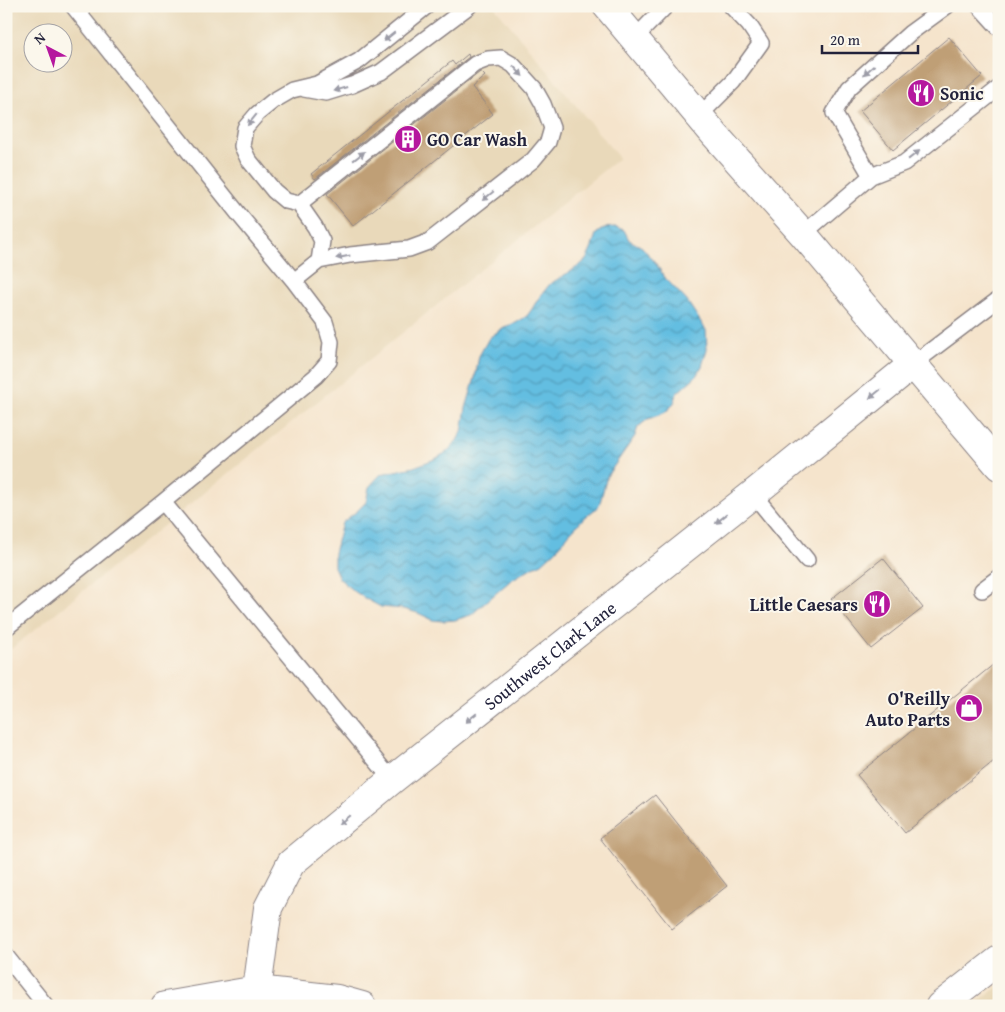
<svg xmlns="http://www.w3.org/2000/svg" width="1005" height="1012" font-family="'Gentium Book Plus',serif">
	<defs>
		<pattern id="water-waves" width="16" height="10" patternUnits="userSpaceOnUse" patternTransform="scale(1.25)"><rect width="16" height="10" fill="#63bee1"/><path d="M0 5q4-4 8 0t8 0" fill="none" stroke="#519ab8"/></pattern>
	</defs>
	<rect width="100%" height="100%" fill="#fbf7ec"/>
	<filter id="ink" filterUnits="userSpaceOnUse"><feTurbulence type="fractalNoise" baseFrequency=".02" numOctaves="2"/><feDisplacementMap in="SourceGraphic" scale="10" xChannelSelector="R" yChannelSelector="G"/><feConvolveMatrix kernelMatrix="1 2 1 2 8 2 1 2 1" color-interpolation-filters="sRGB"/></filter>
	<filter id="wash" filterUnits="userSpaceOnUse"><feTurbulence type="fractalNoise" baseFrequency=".0096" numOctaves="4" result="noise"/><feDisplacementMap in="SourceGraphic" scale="20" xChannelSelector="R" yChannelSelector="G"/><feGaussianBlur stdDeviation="1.12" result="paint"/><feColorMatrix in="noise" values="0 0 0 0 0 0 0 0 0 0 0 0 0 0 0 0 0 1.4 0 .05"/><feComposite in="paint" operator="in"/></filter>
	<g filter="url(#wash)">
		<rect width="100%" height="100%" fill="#f5e4cc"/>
		<!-- built -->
		<path fill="#e9d9ba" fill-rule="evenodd" d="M6 6H494L619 158 6 653ZM32 32H62V62H32Z
			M999 986V1006H971Z"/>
		<!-- water -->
		<path fill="url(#water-waves)" stroke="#42708e" d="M615 227 624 230 629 240 642 247 654 261 666 279 687 301 706 330 707 349 702 366 696 376 677 393 675 401 670 408 664 413 648 419 638 427 635 436 607 476 599 506 583 519 568 535 559 547 542 563 531 568 511 580 471 615 455 620 442 621 433 620 418 613 404 609 381 607 366 599 351 589 339 578 334 567V553L342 523 357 511 366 502 369 487 381 474 414 467 435 459 447 452 456 442 462 432 466 408 475 378 479 356 489 338 504 327 516 323 527 316 532 309 535 304 541 295 550 284 579 266 586 260 591 250 596 234 604 228Z"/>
		<g id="blocks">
			<!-- building -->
			<path fill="#bf9f76" d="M949 37 982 76 893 150 860 111Z
				M468 54 469 57 315 179 311 174 452 61 455 65Z
				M480 72H481L485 76 472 87 493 114 353 226 327 194Z
				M883 558 923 608 871 649 831 599Z
				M999 660V757L905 833 857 775Z
				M655 795 727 886 672 929 600 838Z"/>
		</g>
	</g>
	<g filter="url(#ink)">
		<use href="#blocks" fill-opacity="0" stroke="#8c8384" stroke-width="1"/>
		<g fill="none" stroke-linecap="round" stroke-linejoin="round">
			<!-- lane casing -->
			<g stroke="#8c8384" stroke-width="18">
				<path id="lane" d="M979 6 999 28
					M634 39 666 6
					M304 89 326 93 352 85 381 72 469 6
					M699 116 733 82 761 43 749 25 731 6
					M871 176 834 113 849 88 910 33 947 6
					M803 234 871 176 904 163 999 88
					M319 261 322 241 315 227 299 204 286 201 274 191 248 159 242 146 245 128 257 114 273 101 292 90 317 84 359 61 427 6
					M294 281 319 261 350 255 409 249 428 242 533 160 548 142 552 128 543 104 534 88 513 65 501 58 488 59 475 64 299 204
					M913 364 999 299
					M753 494 807 560
					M163 502 392 780
					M982 590 999 577
					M6 628 163 502 316 376 329 361 331 342 325 322 294 281 241 217 73 6
					M6 956 46 1006"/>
			</g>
			<!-- street casing -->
			<g stroke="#8c8384" stroke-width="30">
				<g id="street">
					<path id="s1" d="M257 990 268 908 291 863 392 780 753 494 913 364"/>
				</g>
			</g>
			<!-- secondary casing -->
			<g stroke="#8c8384" stroke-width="30">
				<path id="secondary" d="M165 1006 257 990 337 999 362 1006
					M940 1006 999 960"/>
			</g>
			<!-- primary casing -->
			<g stroke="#8c8384" stroke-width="30">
				<path id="primary" d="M607 6 715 135 803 234 999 466"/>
			</g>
			<!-- lane -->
			<use href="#lane" stroke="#fff" stroke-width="15"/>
			<!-- street -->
			<use href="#street" stroke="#fff" stroke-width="28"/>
			<!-- secondary -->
			<use href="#secondary" stroke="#fff" stroke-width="28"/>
			<!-- primary -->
			<use href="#primary" stroke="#fff" stroke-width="28"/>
		</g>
		<!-- one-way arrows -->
		<defs><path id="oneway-solid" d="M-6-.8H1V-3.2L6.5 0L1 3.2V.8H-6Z" transform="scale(1.25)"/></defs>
		<g fill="#9c9ca7">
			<use href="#oneway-solid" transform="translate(389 37) rotate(141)"/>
			<use href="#oneway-solid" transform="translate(869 70) rotate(138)"/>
			<use href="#oneway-solid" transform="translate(518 71) rotate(47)"/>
			<use href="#oneway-solid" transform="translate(340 89) rotate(164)"/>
			<use href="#oneway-solid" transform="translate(252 120) rotate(129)"/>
			<use href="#oneway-solid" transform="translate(914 155) rotate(-38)"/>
			<use href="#oneway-solid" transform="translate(359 156) rotate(-38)"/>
			<use href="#oneway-solid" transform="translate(488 196) rotate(141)"/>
			<use href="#oneway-solid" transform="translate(343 257) rotate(169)"/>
			<use href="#oneway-solid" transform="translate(875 394) rotate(141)"/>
			<use href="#oneway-solid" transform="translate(721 519) rotate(141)"/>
			<use href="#oneway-solid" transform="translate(471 718) rotate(141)"/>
			<use href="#oneway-solid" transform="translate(344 820) rotate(141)"/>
		</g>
	</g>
	<!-- icons -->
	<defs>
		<g id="restaurant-disc" transform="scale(1.4375)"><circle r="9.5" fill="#b5179e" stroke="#fbf7ec"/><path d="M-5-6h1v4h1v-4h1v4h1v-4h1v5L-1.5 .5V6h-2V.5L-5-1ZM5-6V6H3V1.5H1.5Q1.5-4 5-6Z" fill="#fff"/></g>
		<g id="building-disc" transform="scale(1.4375)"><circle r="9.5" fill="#b5179e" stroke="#fbf7ec"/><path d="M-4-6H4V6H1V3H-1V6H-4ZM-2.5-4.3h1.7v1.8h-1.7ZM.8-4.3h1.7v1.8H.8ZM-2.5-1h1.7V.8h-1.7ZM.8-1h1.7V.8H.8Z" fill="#fff"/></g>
		<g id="shop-disc" transform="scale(1.4375)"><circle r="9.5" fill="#b5179e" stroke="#fbf7ec"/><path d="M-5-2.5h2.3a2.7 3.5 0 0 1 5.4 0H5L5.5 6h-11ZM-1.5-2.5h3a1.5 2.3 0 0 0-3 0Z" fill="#fff"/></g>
	</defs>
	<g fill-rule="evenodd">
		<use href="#restaurant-disc" x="921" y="93"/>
		<use href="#building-disc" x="408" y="139"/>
		<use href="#restaurant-disc" x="877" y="604"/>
		<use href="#shop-disc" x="969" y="708"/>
	</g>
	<g text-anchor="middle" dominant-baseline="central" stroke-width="4" stroke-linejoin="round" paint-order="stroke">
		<!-- poi labels -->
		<g font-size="18" font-weight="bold" fill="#22223b" stroke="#fbf7ec" text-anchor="start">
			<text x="940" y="93">Sonic</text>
			<text x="427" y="139">GO Car Wash</text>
			<text x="858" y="604" text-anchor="end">Little Caesars</text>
			<text x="950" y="698" text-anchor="end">O'Reilly<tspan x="950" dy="21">Auto Parts</tspan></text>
		</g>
		<!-- street labels -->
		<g font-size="18" fill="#22223b" stroke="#fbf7ec">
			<text stroke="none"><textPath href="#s1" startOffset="465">Southwest Clark Lane</textPath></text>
		</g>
	</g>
	<!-- margin -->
	<rect width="1005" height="1012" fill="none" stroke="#fbf7ec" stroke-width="25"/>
	<!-- north arrow -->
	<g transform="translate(48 48) rotate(319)"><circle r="24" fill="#fbf7ec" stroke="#a4a2a5"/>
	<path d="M0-4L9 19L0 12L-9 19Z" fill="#b5179e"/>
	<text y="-8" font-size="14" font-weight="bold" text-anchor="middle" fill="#22223b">N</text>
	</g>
	<!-- scale -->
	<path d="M822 45v8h96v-8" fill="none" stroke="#22223b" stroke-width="2.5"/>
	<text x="830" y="45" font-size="15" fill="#22223b" stroke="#fbf7ec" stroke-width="4" paint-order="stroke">20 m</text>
</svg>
